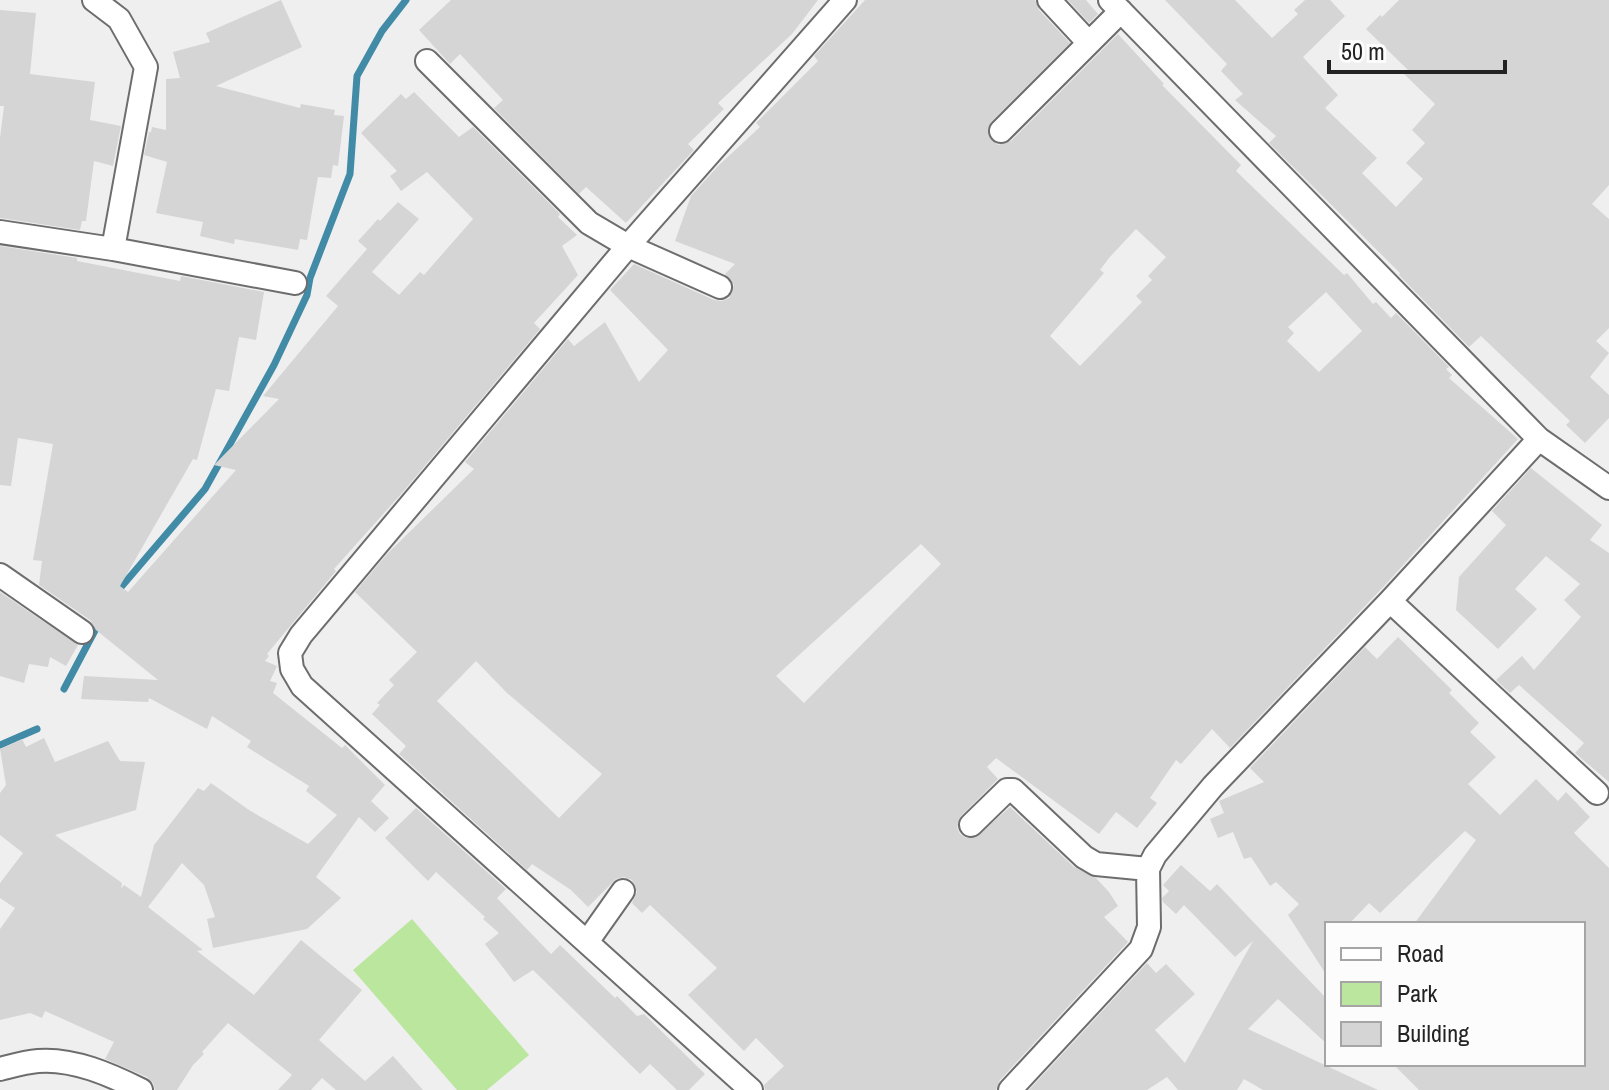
<svg xmlns="http://www.w3.org/2000/svg" width="1609" height="1090" font-family="'Archivo Narrow',sans-serif">
	<rect width="100%" height="100%" fill="#efeff0"/>
	<!-- green -->
	<path fill="#bbe69e" d="M412 919 529 1055 487 1090H457L353 970Z"/>
	<g fill="none" stroke-linecap="round" stroke-linejoin="round">
		<!-- stream -->
		<path stroke="#418ba7" stroke-width="7" d="M116 593 205 489 274 365 307 295 310 278 350 174 357 76 382 31 406 0
			M64 689 100 621
			M0 745 37 729"/>
	</g>
	<!-- building -->
	<path fill="#d5d5d6" fill-rule="evenodd" d="M281 0 302 47 216 86 300 108 301 104 335 110 334 115 344 116 338 166 333 165 331 178 318 177 307 240 300 239 298 250 235 239 234 244 200 236 203 222 156 213 167 162 144 155 149 132H151L152 127 166 130V79L180 78 173 52 210 42 206 33Z
		M451 0H818L792 34 718 103 724 109 688 144 694 150 626 223 586 187 579 194 494 108 503 100 460 54 450 64 419 30Z
		M865 0H1035L1039 10 1070 43 991 122 988 135 998 145 1011 141 1118 34 1164 84 1162 85 1241 165 1236 171 1344 275 1347 273 1373 304 1376 302 1391 318 1396 313 1449 367 1446 369 1452 375 1449 378 1518 439 1385 585 1230 748 1212 729 1181 764 1176 760 1150 798 1157 803 1137 828 1116 812 1099 834 996 758 987 767 998 779 961 816 957 828 960 834 966 838H975L1010 807 1074 867 1096 878 1109 892 1118 906 1104 917 1128 942 1000 1080 996 1090H765L764 1085 784 1066 756 1038 744 1051 688 995 717 968 650 905 642 913 632 903 637 892 632 880 624 877 616 879 588 907 571 890 532 864 527 870 399 754 406 746 372 714 380 705 377 703 394 685 389 680 417 652 355 592 388 553 474 469 465 462 568 339 574 346 605 322 639 382 668 350 610 290 634 264 714 300 722 301 729 298 734 285 725 274 735 264 675 241 691 196 718 166 760 127 756 123 818 61 814 56ZM1136 229 1166 257 1148 276 1152 280 1136 296 1142 302 1080 366 1050 336 1104 273 1100 270 1109 258ZM1326 292 1362 331 1319 372 1287 341 1294 333 1288 327ZM921 544 941 564 804 703 776 676ZM476 661 507 693 602 774 559 818 437 701Z
		M1068 0H1086L1098 14 1089 23Z
		M1165 0H1235L1272 38 1298 14 1294 10 1305 0H1330L1345 16 1303 57 1338 95 1325 108 1377 158 1362 173 1396 207 1423 179 1406 163 1425 143 1412 130 1435 104 1404 74 1408 70 1366 29 1380 15 1382 17 1399 0H1609V185L1592 204 1609 219V328L1596 341 1609 353 1590 377 1609 395V418L1585 443 1566 425 1570 421 1481 336 1469 347 1399 275 1400 273 1269 143 1276 136 1235 100 1243 94 1221 71 1227 64Z
		M0 10 36 13 30 74 95 82 90 120 121 126 113 166 94 161 86 221H82L80 230 0 218V138L4 106H0Z
		M414 92 459 137 473 127 560 214 558 217 577 235 562 246 578 275 534 323 540 329 402 493 334 569 336 571 267 654 269 656 265 661 277 666 270 681 277 683 273 693 342 748 345 745 385 785 371 801 389 818 375 832 359 817 316 877 341 898 307 929 213 948 207 919 215 917 204 885 182 863 148 907 203 950 197 951 254 995 301 940 362 990 319 1040 365 1081 393 1056 423 1090H336L322 1078 311 1090H278L292 1075 228 1023 202 1052 204 1054 193 1065 177 1090H155L153 1083 147 1077 105 1059 114 1042 45 1011 42 1018 30 1013 0 1020V929L15 908 0 898V883L23 853 0 835V793L6 785 0 749 22 739 26 747 44 738 55 762 108 741 120 761 145 762 136 810 55 835 122 883 121 889 124 885 141 897 154 845 198 788 204 791 211 783 249 810 308 844 337 815 306 791 309 786 247 747 251 741 212 716 207 729 149 698 148 702 81 699 84 676 158 680 96 630 90 620 39 585 42 561 33 560 53 444 18 438 11 486 0 485V246L77 258V261L180 281 181 276 264 292 256 340 239 337 229 391 216 389 197 460 193 459 120 586 128 592 236 470 214 465 279 399 263 396 338 306 326 296 367 249 358 241 378 219 380 221 398 202 419 219 372 272 399 295 420 272 424 275 473 219 427 172 401 191 390 176 397 171 361 133 401 94 406 99Z
		M1531 468 1602 525 1590 540 1609 553V782L1575 753 1584 743 1519 685 1510 693 1496 680 1522 656 1534 670 1581 617 1564 600 1580 584 1546 556 1515 589 1537 609 1498 649 1456 610 1459 577 1506 525 1492 511Z
		M0 592 78 645 66 666 50 657 48 667 29 664 24 683 0 676Z
		M1398 637 1452 690 1449 693 1479 723 1470 732 1496 757 1468 784 1500 815 1536 779 1558 801 1566 792 1590 817 1574 833 1609 868V1090H1419L1393 1064H1583V924H1414L1476 840 1465 831 1380 913 1369 903 1349 924H1327V976L1288 915 1299 904 1276 882 1270 886 1251 857 1244 859 1233 832 1218 838 1210 819 1224 813 1219 801 1264 782 1250 768 1365 647 1377 659Z
		M416 808 506 889 497 898 551 954 560 945 615 998 617 996 637 1016 644 1014 705 1074 689 1090H677L650 1064 640 1074 533 970 514 982 485 944 499 933 483 919 485 917 436 872 428 881 385 838Z
		M1181 865 1210 891 1217 884 1327 999V1044L1278 999 1248 1029 1378 1090H1263L1244 1079 1237 1090H1178L1167 1077 1147 1090H1029L1147 963 1156 973 1166 964 1195 994 1155 1030 1185 1063 1253 941 1235 957 1184 905 1176 914 1163 902 1162 898 1169 891 1163 885Z"/>
	<g fill="none" stroke-linecap="round" stroke-linejoin="round">
		<!-- minor casing -->
		<g stroke="#6d6d6e" stroke-width="26">
			<path id="minor" d="M94 0 119 19 146 67 113 249
				M1049 0 1088 42
				M1110 0 1539 439 1609 488
				M427 61 589 223 628 246 720 287
				M1001 131 1121 11
				M0 232 113 249 295 283
				M0 575 82 632
				M1390 601 1597 793
				M971 825 1007 790H1013L1084 857 1096 864 1148 869
				M587 942 623 891
				M0 1069C12 1066 25 1062 38 1061 73 1058 111 1075 141 1090
				M751 1090 302 686 292 669 290 653 301 635 628 246 845 0
				M1010 1090 1141 949 1149 927 1148 869 1155 855 1213 786 1390 601 1539 439"/>
		</g>
		<!-- minor -->
		<use href="#minor" stroke="#fff" stroke-width="22"/>
	</g>
	<!-- legend -->
	<rect x="1325" y="922" width="260" height="144" fill="#fcfcfd" stroke="#a5a5a6" stroke-width="2"/>
	<rect x="1341" y="948" width="40" height="12" fill="#ffffff" stroke="#a5a5a6" stroke-width="2"/>
	<text x="1397" y="962" font-size="24" fill="#232323">Road</text>
	<rect x="1341" y="982" width="40" height="24" fill="#bbe69e" stroke="#a5a5a6" stroke-width="2"/>
	<text x="1397" y="1002" font-size="24" fill="#232323">Park</text>
	<rect x="1341" y="1022" width="40" height="24" fill="#d5d5d6" stroke="#a5a5a6" stroke-width="2"/>
	<text x="1397" y="1042" font-size="24" fill="#232323">Building</text>
	<!-- scale -->
	<path d="M1329 60v12h176v-12" fill="none" stroke="#232323" stroke-width="4"/>
	<text x="1341" y="60" font-size="24" fill="#232323" stroke="#fcfcfd" stroke-width="6" paint-order="stroke">50 m</text>
</svg>
